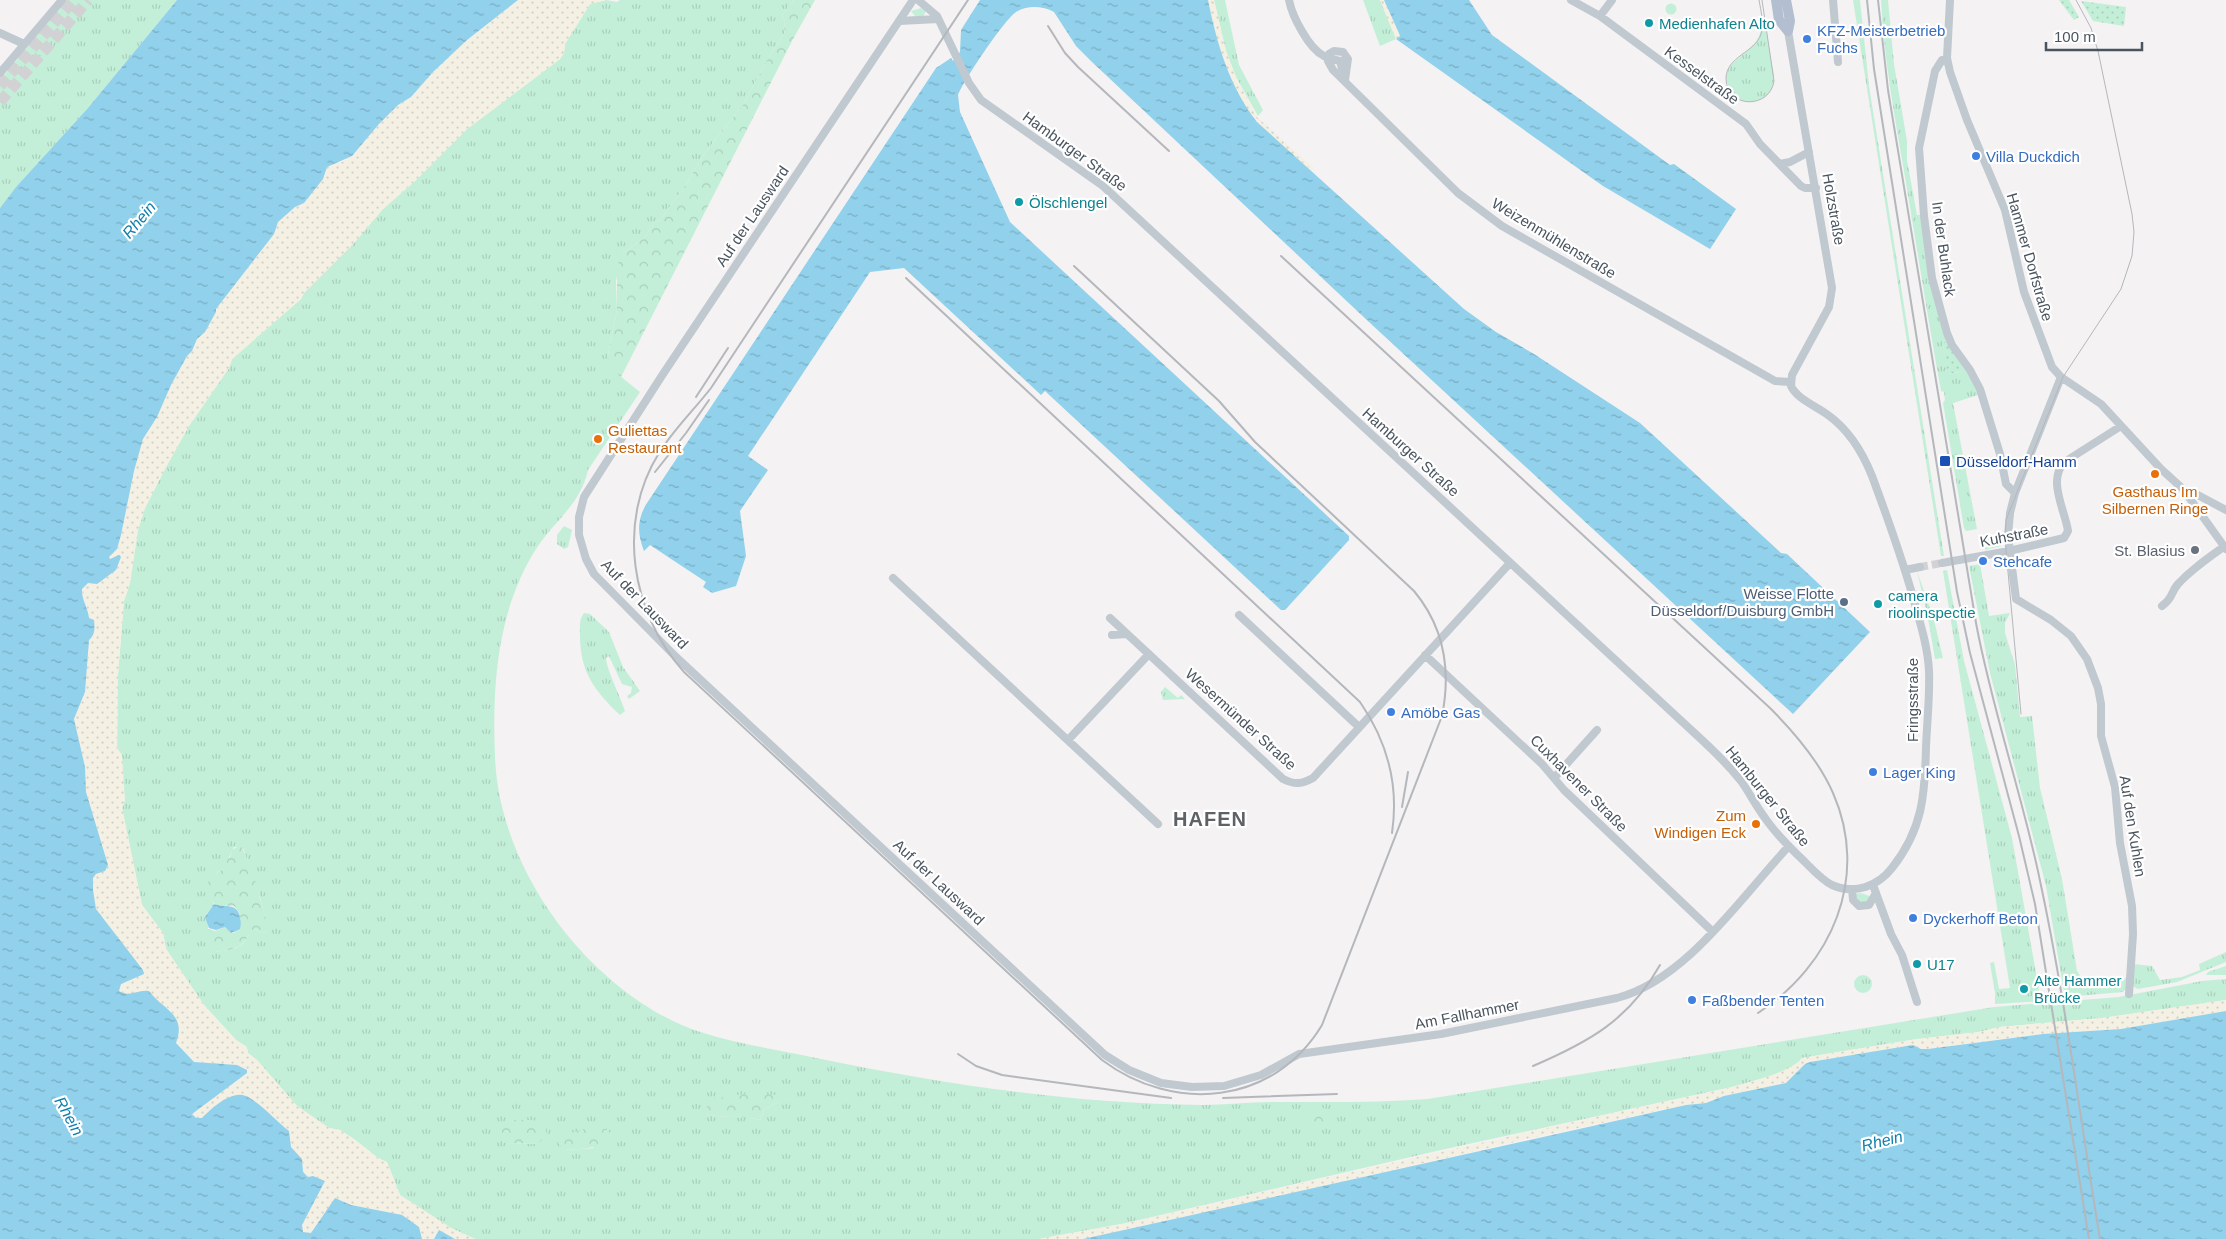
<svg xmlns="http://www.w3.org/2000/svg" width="2226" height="1239" font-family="Helvetica,sans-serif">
	<defs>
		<pattern id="grass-tufts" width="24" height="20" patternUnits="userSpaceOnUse" patternTransform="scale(1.25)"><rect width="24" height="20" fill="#c3efd8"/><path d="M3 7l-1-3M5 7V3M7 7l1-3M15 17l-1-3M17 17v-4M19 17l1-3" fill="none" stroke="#a9cfbc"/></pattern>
		<pattern id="forest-crowns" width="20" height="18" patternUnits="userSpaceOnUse" patternTransform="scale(1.25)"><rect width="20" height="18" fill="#c3efd8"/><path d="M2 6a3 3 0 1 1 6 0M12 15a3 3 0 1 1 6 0" fill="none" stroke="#a9cfbc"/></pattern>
		<pattern id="sand-dots" width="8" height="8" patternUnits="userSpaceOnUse" patternTransform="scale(1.25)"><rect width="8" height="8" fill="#f4f0e4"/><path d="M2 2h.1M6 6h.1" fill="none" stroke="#d3d0c6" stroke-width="1.8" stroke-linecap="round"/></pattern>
		<pattern id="garden-dots" width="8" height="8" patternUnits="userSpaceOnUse" patternTransform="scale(1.25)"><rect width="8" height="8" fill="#c3efd8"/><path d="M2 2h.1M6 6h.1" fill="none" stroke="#a9cfbc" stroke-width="1.8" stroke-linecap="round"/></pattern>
		<pattern id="water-ripples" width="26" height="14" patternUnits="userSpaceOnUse" patternTransform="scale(1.25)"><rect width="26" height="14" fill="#91d1eb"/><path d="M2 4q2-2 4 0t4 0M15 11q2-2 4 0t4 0" fill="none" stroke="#78acc2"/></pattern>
	</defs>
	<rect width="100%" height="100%" fill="#f4f2f2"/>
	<!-- grass -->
	<path fill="url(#grass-tufts)" fill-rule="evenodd" d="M67 0H177L88 108 16 187 0 208V80Z
		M606 0 617 2 620 0H794L782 15 785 21 784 34 767 60 743 105 704 154 687 183 660 220 654 223 644 238 622 254 616 281 617 310 608 355 615 368V372L640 392 588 470C580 505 557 518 538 546 497 608 492 685 495 757 499 864 578 974 673 1021 713 1041 772 1048 816 1058 943 1084 1073 1104 1202 1105 1226 1105 1249 1102 1273 1102 1325 1102 1377 1103 1428 1099L1994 1007 2119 997 2202 981 2226 979V1000L2102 1018 1999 1027 1979 1032 1917 1039 1802 1058 1796 1066 1781 1073 1732 1087 1441 1150 1126 1223 1039 1239H475L451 1228 400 1195 387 1162 378 1158 354 1139 340 1130 329 1128 297 1106 257 1060 248 1053 247 1047 236 1040 204 1005 166 949 163 933 142 905 122 808 125 800 117 748 118 674 124 601 130 583 138 530 145 508 166 467 189 426 229 368 232 359 301 299 304 293 355 242 383 209 415 181 467 129 560 59 564 53 565 44 590 4ZM234 847 243 848 260 897 268 931 265 933 254 929C249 932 250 933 247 938 242 949 225 952 214 951L205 942 208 927 209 928 206 915 214 904 212 901 215 874 223 869ZM760 1095H779V1101L764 1110 760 1120C742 1115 724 1119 706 1114ZM545 1125 538 1144 505 1143ZM568 1134H573L594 1148 566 1150Z
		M1214 0H1225L1239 65 1263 110 1258 116 1236 77 1226 51Z
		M1363 0H1380L1396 39 1380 46Z
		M1853 0H1860L1869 86 1944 556H1941Z
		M1881 0H1888L1894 64 1907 141V160L1917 215H1923L1925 233 1950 342 1943 344 1949 374 1969 370 1981 394 1953 403 1977 529 1966 531 1964 528 1943 403 1945 400 1944 392 1941 391C1928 320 1917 248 1905 177 1895 118 1884 60 1881 0Z
		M1665.5 9a5.5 5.5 0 1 1 11 0a5.5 5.5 0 1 1-11 0Z
		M921 8 926 11 923 17 915 16 911 11Z
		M1762 19H1764L1774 75C1776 107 1732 112 1727 82 1723 54 1764 56 1762 19Z
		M564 526 572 530 568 547 564 549 557 544V535Z
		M1997 531H2000L2001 546 1985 550V547H1987L1986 538 1998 536Z
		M1980 564 1989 616 2010 613 2005 623V633L2015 665 2020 717 2032 716 2040 788 2062 879 2077 971 2084 982 2123 981 2128 975 2126 989 2123 992 2065 997 2066 990 2064 992 2046 886 1990 673 1969 566Z
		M1947 570 1964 661 2012 838 2041 1001 1995 1004V993L1990 963 1994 962 1999 989 2010 988 1943 571Z
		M1917 571 1934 620 1943 658 1935 659 1928 618Z
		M584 613 590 614 609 632 623 667 640 691 629 699 627 696 631 693 632 687 622 684 609 656 606 658C606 668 621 698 625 711L620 715C594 690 580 672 580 635 580 627 579 619 584 613Z
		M1165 687 1178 698 1181 695 1185 699 1163 700 1161 692Z
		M1861 893 1872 897 1871 900 1860 904 1856 899V894Z
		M2226 952V962L2177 982 2138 989 2132 986 2133 964 2152 966 2160 980 2182 977 2200 970 2199 964Z
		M2226 966V975H2206L2208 972Z
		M1854 984a9 9 0 1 1 18 0a9 9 0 1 1-18 0Z"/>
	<!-- forest -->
	<path fill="url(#forest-crowns)" d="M794 0H815L793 39 621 377 614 372 615 368 609 364 608 355 617 310V266L622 254 644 238 654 223 660 220 687 183 704 154 743 105 767 60 784 34 785 21 782 15Z
		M241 845 253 873 269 931 265 933 254 929C249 932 250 933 247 938 241 949 225 952 214 951 206 946 200 937 205 928L215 931 225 927 231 933H234L241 920 239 912 234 906 216 905 212 901 208 900C204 882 208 879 223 869L222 862 230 857 232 850Z
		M743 1094 779 1095V1101L764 1110 760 1120C742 1115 724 1119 706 1114V1108L713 1099Z
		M1315 1105 1321 1106 1334 1118V1121L1331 1124 1307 1126 1302 1122 1303 1114 1312 1112Z
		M511 1120H533L545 1125 547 1135 538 1144 505 1143 496 1136 497 1127Z
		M591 1127 605 1129 611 1133C598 1151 586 1148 565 1150L558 1143 568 1134Z"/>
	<!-- sand -->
	<path fill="url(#sand-dots)" d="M518 0H606L590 4 565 44 564 53 560 59 467 129 415 181 383 209 355 242 304 293 301 299 232 359 229 368 189 426 166 467 145 508 138 530 130 583 124 601 118 674 117 748 122 755 125 800 122 808 142 905 163 933 166 949 204 1005 236 1040 247 1048 248 1053 257 1060 297 1106 329 1128 340 1130 354 1139 378 1158 387 1162 400 1195 451 1228 475 1239H455L439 1230 434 1239H422V1236L402 1215 351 1205 340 1199 330 1207 311 1233 306 1234 302 1229C303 1216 314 1201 321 1190L303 1172 302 1159 291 1147 289 1131 275 1120 231 1096 202 1118H196L191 1114 246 1073 247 1070 237 1065 194 1062 175 1043 171 1010 157 1002 149 991C139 992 127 997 119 991L120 984 143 974V970L96 909 93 890V878L96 874 105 871 108 865 86 792 85 767 74 719 85 692 89 640 90 639 87 606 83 597 82 589 88 583 97 584 118 566 120 557 110 559 109 557 117 549 121 535 134 471 143 439 157 417 171 385 187 356 192 351 197 339 205 332 216 312V309L274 234 278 222 295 207 304 203 326 174 327 167 330 164 342 162 352 156 379 124 398 105 411 97 433 72 467 40Z
		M1208 0H1214L1226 51 1236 77 1257 117 1314 168 1311 170C1293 154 1273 139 1257 121 1227 88 1216 42 1208 0Z
		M1380 0H1384L1398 31 1399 38 1396 39Z
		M2226 1000V1011L2121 1029 2043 1034 1928 1049 1906 1046 1810 1062 1805 1064 1789 1082 1724 1096 1706 1103 1686 1105 1531 1138 1180 1219 1083 1239H1039C1068 1233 1099 1229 1128 1223 1305 1182 1481 1143 1658 1103 1688 1096 1785 1080 1802 1058L1917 1039 1979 1032 1999 1027 2102 1018Z"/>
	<!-- garden -->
	<path fill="url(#garden-dots)" d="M2059 0H2069L2079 17 2074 20Z
		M2081 1 2126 7 2124 26 2093 21Z
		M1950 342 1969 370 1948 374 1943 344Z"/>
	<!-- water -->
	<path fill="url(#water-ripples)" d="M177 0H518L467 40 433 72 411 97 398 105 379 124 352 156 327 167 323 179 304 203 295 207 278 222 274 234 216 309V312L205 332 197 339 192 351 187 356 171 385 157 417 143 439 134 471 121 535 117 549 109 557 110 559 119 555 121 557 116 570 97 584 88 583 82 589C81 598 88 608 89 618L94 620C95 628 95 635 89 640L85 692 74 719 85 767 86 792 108 865 105 871 96 874 93 878V890L96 909 143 970 144 974 121 984 119 991C129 998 138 989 149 991 163 1010 187 1014 176 1043L194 1062 237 1065 247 1070V1073L192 1114 196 1118H202C211 1109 228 1093 242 1095 254 1096 278 1123 289 1131L291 1147 302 1159 303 1172 308 1177 313 1176 325 1181 302 1225 303 1232 311 1233 335 1198 351 1205 402 1215 419 1227 422 1239H0V208L16 187 88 108Z
		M980 0H1208C1217 44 1229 86 1257 122L1464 309 1496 332 1534 354 1640 423 1781 553 1787 554 1870 632 1793 714 1369 322 1092 62 1076 46 1054 12C1043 6 1027 5 1016 12 1004 20 964 80 958 95L960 112 1010 222 1349 536V540L1285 610H1281L1045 391 1041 395 904 268 870 272 748 456 768 470 740 511 746 556 736 586 712 593 703 587 706 582 650 545 644 551C637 533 637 519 647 503L936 68 951 58 953 61 960 52 961 30Z
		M1384 0H1469L1492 35 1670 165 1674 164 1736 209 1710 249 1603 186 1396 39 1400 36 1398 31Z
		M214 904C224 908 237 902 240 917 241 922 241 924 240 929L231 933 225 927 216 930 209 928 205 917Z
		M2226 1011V1239H1083C1284 1195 1485 1150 1686 1105L1706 1103 1724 1096 1786 1083 1805 1064 1810 1062 1913 1045 1921 1049H1928L2043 1034 2121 1029Z
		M439 1230 455 1239H434Z"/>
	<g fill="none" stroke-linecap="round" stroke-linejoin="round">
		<!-- minor-tunnel -->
		<path stroke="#d2d2d5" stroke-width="8" stroke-dasharray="8 4" stroke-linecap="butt" d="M1920 567 1942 563"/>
		<!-- highway-tunnel -->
		<path stroke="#d2d2d5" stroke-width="11" stroke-dasharray="11 5.5" stroke-linecap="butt" d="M0 86 74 0
			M0 102 88 0"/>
		<!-- minor -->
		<path stroke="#c0c8d0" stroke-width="8" d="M913 0 663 374 584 497 579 517V535L586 559 594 574 675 656 1105 1055 1129 1070 1161 1083 1192 1087 1224 1086 1261 1075 1299 1054 1441 1034 1617 998C1686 980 1741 897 1789 846
			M918 0 937 16 969 83 981 100 1103 186 1702 740C1716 753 1729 766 1741 781 1749 792 1756 806 1765 818 1776 834 1790 848 1805 862 1813 870 1822 880 1832 885 1855 895 1878 886 1892 868 1923 829 1925 794 1926 747 1927 722 1930 696 1929 671 1928 650 1922 629 1916 608 1904 563 1888 519 1872 476 1862 451 1849 430 1828 415 1816 406 1797 399 1791 386L1792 375 1829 307 1832 288 1788 31
			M1289 0C1292 16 1309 49 1324 56 1329 59 1335 60 1340 61L1344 77
			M1571 0 1600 16 1746 124 1760 144 1801 186 1805 188H1816
			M1833 0 1838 62
			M1950 0 1947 58 1950 72 1967 120 2005 210 2024 292 2052 367 2061 377 2101 404 2161 469 2183 489 2226 549
			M1600 16 1612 0
			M899 21 938 19
			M0 33 24 44
			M1947 58 1942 60 1935 71 1919 148 1924 216 1932 278 1947 333 1952 345 1970 370 1980 389 2000 454 2006 484 2015 493
			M0 73 62 0
			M1345 80 1348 59 1343 52 1334 51 1329 54 1328 61 1333 70 1458 193 1502 226 1775 381 1790 382
			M1780 164 1790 162 1809 152
			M2061 377 2015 493 2010 513 2008 536 2016 599 2051 620 2071 636 2087 659 2098 688 2101 704V736L2115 787 2120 843 2132 906 2133 934 2129 994
			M2190 498 2194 493 2226 510
			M1942 563 2009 551 2064 538 2068 531C2065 510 2046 478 2066 461L2121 426
			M1905 570 1920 567
			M893 578 1158 824
			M2162 606C2174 597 2170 593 2178 584 2192 569 2208 558 2225 546
			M1239 615 1359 727
			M1110 618 1283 779C1295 785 1302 784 1313 778L1510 563
			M1112 635 1127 634
			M1425 655 1542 764 1564 790 1713 932
			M1068 740 1149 654
			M1554 778 1597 730
			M1873 885 1891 934 1902 955 1917 1002
			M1852 889 1853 900 1859 906 1869 905 1876 893"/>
		<!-- major -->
		<path stroke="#b3bfd0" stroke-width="10" d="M1776 0 1779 20 1788 31
			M1786 0 1790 21 1788 31"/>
		<!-- tram -->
		<path stroke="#b4b7bc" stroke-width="1" d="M1759 0C1761 11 1764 24 1761 34 1755 53 1726 56 1726 79 1727 109 1770 109 1774 81L1762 0
			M2021 714 2005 539 2006 520 2063 377 2121 289 2132 256 2134 232 2132 214 2098 51 2091 28 2076 0"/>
		<!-- rail -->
		<path stroke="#b4b7bc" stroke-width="2" d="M968 0 711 388C694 410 674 429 659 453 616 522 631 613 684 672L1102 1060C1174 1114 1274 1105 1322 1025L1442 716C1451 671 1444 627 1414 591L1255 442 1219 401 1074 266
			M1867 0 1874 69 1957 592 1970 653 2019 836 2035 904 2089 1239
			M1878 0 1888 90 1976 623C1992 709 2021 791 2039 876 2065 996 2080 1118 2100 1239
			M1048 26 1065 53 1078 67 1169 151
			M1281 256 1770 708C1795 733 1819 761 1833 793 1870 877 1832 965 1758 1013
			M906 278 1360 702C1387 741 1399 786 1392 833
			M696 397 728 348
			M655 472 686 433 709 400
			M1402 807 1408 772
			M958 1054 976 1066 1002 1075 1171 1098
			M1533 1066C1589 1042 1629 1020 1660 965
			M1223 1098 1337 1094"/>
	</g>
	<!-- markers -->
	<g fill="#0f9aa8" stroke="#fff" stroke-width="2">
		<circle cx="1649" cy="23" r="5"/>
		<circle cx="1019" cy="202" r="5"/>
		<circle cx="1878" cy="604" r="5"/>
		<circle cx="1917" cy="964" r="5"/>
		<circle cx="2024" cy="989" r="5"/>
	</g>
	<g fill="#3f7fe0" stroke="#fff" stroke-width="2">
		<circle cx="1807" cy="39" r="5"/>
		<circle cx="1976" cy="156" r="5"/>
		<circle cx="1983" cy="561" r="5"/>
		<circle cx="1391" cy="712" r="5"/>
		<circle cx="1873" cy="772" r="5"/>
		<circle cx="1913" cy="918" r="5"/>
		<circle cx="1692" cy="1000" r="5"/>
	</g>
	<g fill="#e8710a" stroke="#fff" stroke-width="2">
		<circle cx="598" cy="439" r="5"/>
		<circle cx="2155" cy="474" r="5"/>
		<circle cx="1756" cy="824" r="5"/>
	</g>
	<rect fill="#1a4fb4" stroke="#fff" stroke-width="2" x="1939" y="455" width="12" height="12" rx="2.5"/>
	<circle fill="#6b7280" stroke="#fff" stroke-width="2" cx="2195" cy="550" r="5"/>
	<circle fill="#5c6f8a" stroke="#fff" stroke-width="2" cx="1844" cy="602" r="5"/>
	<g text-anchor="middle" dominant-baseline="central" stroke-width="4.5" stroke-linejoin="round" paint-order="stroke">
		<!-- culture labels -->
		<g font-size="15" fill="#0d838f" stroke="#fff" text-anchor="start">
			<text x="1659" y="23">Medienhafen Alto</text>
			<text x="1029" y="202">Ölschlengel</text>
			<text x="1888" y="595">camera<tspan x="1888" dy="17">rioolinspectie</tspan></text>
			<text x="1927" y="964">U17</text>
			<text x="2034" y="980">Alte Hammer<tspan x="2034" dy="17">Brücke</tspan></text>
		</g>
		<!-- shop labels -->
		<g font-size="15" fill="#366cbe" stroke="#fff" text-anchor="start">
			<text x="1817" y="30">KFZ-Meisterbetrieb<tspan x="1817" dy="17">Fuchs</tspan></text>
			<text x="1986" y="156">Villa Duckdich</text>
			<text x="1993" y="561">Stehcafe</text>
			<text x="1401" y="712">Amöbe Gas</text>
			<text x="1883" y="772">Lager King</text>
			<text x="1923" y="918">Dyckerhoff Beton</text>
			<text x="1702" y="1000">Faßbender Tenten</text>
		</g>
		<!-- street labels -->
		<g font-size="15" fill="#4a545f" stroke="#fff">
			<text transform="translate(1702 75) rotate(36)">Kesselstraße</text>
			<text transform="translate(1075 151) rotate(36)">Hamburger Straße</text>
			<text transform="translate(1834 209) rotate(80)">Holzstraße</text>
			<text transform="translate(752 216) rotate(-56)">Auf der Lausward</text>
			<text transform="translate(1554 238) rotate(31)">Weizenmühlenstraße</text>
			<text transform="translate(1944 249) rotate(82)">In der Buhlack</text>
			<text transform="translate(2030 257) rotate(74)">Hammer Dorfstraße</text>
			<text transform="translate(1411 452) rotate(42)">Hamburger Straße</text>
			<text transform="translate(2014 535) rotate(-11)">Kuhstraße</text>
			<text transform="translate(645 604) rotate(46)">Auf der Lausward</text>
			<text transform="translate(1912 700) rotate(-90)">Fringsstraße</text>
			<text transform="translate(1241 719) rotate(42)">Wesermünder Straße</text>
			<text transform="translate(1579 783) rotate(45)">Cuxhavener Straße</text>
			<text transform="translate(1768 796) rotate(51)">Hamburger Straße</text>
			<text transform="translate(2133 826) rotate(81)">Auf den Kuhlen</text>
			<text transform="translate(939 882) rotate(43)">Auf der Lausward</text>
			<text transform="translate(1467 1014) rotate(-11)">Am Fallhammer</text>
		</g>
		<!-- food labels -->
		<g font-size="15" fill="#c56008" stroke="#fff" text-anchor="start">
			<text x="608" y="430">Guliettas<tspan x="608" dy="17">Restaurant</tspan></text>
			<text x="2155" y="491" text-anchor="middle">Gasthaus Im<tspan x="2155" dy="17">Silbernen Ringe</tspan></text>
			<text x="1746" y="815" text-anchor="end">Zum<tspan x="1746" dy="17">Windigen Eck</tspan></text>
		</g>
		<!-- transit labels -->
		<g font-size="15" fill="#164399" stroke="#fff" text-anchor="start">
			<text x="1956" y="461">Düsseldorf-Hamm</text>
		</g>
		<!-- worship labels -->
		<g font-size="15" fill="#5b616d" stroke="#fff" text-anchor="end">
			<text x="2185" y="550">St. Blasius</text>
		</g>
		<!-- service labels -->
		<g font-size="15" fill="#4e5e75" stroke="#fff" text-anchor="end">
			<text x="1834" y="593">Weisse Flotte<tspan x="1834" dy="17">Düsseldorf/Duisburg GmbH</tspan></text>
		</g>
		<!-- water labels -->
		<g font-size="16" font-style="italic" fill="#107fad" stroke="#fff">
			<text transform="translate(139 220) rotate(-50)">Rhein</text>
			<text transform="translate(69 1116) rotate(61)">Rhein</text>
			<text transform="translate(1882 1141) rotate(-14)">Rhein</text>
		</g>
		<!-- district labels -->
		<g font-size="20" font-weight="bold" letter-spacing="1" fill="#5e6267" stroke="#fff">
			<text x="1210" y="819">HAFEN</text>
		</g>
	</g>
	<!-- scale -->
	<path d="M2046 42v8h96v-8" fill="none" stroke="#4a545f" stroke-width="2.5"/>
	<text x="2054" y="42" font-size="15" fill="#4a545f" stroke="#ffffff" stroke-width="4" paint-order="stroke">100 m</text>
</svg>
